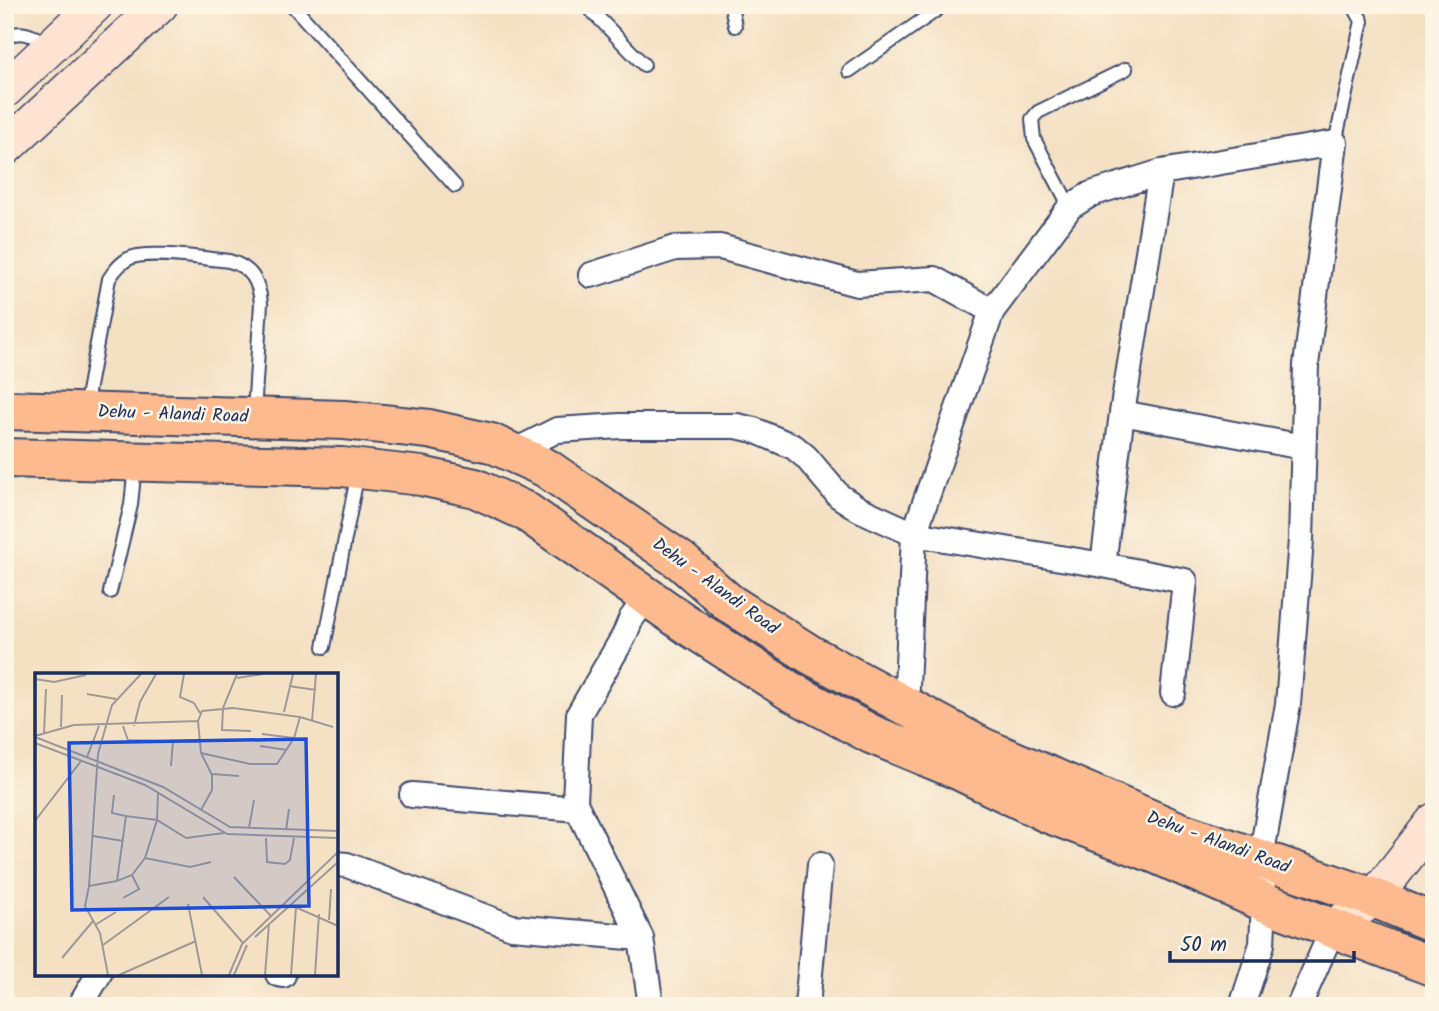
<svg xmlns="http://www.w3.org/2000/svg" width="1439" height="1011" font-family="Kalam,sans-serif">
	<rect width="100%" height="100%" fill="#fcf5e5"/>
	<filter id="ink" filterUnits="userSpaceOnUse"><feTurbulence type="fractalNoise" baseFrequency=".0143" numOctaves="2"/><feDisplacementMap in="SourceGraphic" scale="14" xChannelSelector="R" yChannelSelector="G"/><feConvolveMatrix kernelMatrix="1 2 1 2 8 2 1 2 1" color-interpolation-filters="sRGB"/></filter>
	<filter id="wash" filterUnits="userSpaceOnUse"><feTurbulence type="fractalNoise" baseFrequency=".00686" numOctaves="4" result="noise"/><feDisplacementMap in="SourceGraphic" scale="28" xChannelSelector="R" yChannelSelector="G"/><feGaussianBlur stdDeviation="1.57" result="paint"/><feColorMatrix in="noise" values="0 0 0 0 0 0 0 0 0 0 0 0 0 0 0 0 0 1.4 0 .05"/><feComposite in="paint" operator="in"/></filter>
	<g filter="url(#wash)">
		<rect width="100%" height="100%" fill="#f4e0c3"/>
	</g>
	<g filter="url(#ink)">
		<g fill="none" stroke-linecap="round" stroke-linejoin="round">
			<!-- lane casing -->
			<g stroke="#3c4a6d" stroke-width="16">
				<path id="lane" d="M292 5 455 186
					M586 5 644 65
					M731 5 735 26
					M5 38C21 28 33 36 49 44
					M849 71 944 5
					M1335 143 1362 21 1353 5
					M1070 207 1034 139 1032 119 1038 112 1126 69
					M85 408 109 279C114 271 119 264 128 259 145 249 207 259 229 261 251 267 259 281 261 303L254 413
					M110 592 131 505 135 465
					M324 647 358 472"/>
			</g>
			<!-- street casing -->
			<g stroke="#3c4a6d" stroke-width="28">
				<path id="street" d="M1161 172 1335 143 1306 365 1301 540 1288 704 1261 858 1264 902 1262 944 1242 1006
					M591 275 675 248 720 247 857 284 934 279 992 311
					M1122 413 1303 447
					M511 453 557 430 621 426H737L754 430 794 447 806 457 839 496 859 509 914 534 1103 565 1122 413 1161 172 1091 194 1070 207 992 311 914 534 906 708
					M1103 565 1185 581 1173 693
					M648 596 631 619 624 636 579 714 575 803 641 938 651 1006
					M412 795 578 809
					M336 864 347 865 512 927 641 938
					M278 974 283 975
					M80 1006 99 974
					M807 1006 820 865
					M1299 1006 1333 928"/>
			</g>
			<!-- secondary casing -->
			<g stroke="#3c4a6d" stroke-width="38">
				<path id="secondary" d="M5 90 95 5
					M5 148 160 5
					M1333 928 1374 898 1434 821"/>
			</g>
			<!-- primary casing -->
			<g stroke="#3c4a6d" stroke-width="42">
				<path id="primary" d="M5 410 345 420 429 429 491 443 546 468 681 561 729 603 811 655 982 747 1178 831 1374 898 1434 923
					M5 458 342 467 421 476 475 488 525 511 689 626 790 691 871 734 958 770 1047 813 1156 854 1264 902 1434 967"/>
			</g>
			<!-- lane -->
			<use href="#lane" stroke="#fff" stroke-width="12"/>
			<!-- street -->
			<use href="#street" stroke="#fff" stroke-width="24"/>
			<!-- secondary -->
			<use href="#secondary" stroke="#fee3d2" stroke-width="35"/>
			<!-- primary -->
			<use href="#primary" stroke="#fcba8e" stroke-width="38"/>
		</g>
	</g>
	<g text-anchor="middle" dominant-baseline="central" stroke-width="5" stroke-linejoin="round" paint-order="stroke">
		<!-- street labels -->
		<g font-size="18" fill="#1b2f5e" stroke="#fcf5e5">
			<text transform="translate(173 415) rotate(2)">Dehu - Alandi Road</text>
			<text transform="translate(715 587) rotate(36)">Dehu - Alandi Road</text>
			<text transform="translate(1218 843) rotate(20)">Dehu - Alandi Road</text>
		</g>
	</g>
	<!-- overview -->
	<g transform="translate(35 673)">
		<rect width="303" height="303" fill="#f4e0c3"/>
		<path fill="none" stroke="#9d999b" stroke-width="2" d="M149 1 145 24 159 30 165 40M202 1 188 35 187 57 216 58M202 5 228 1M0 6 19 9 51 2M254 13 281 17M52 21 81 26M249 39 258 1M265 44 298 54M163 48 167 38 198 35 265 44 259 65 242 91H215L166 80M277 48 281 1M88 53 93 67 164 69M99 53 105 29 121 1M26 54 27 22M9 60 11 16M227 61 259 65M0 63 39 52 163 48 166 80 177 102V117L166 137M0 64 128 114 195 154 303 158M0 70 110 112 192 161 303 165M225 73 252 77M52 84 64 53M136 93 138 68M177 101 204 103M123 119 122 147 110 185 97 202 82 208 91 143 122 147 151 165 189 160M79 122 77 140 91 143M0 148 46 88M214 155 219 127M251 157 254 136M58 163 88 168M231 165 232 189 250 191 255 187 259 165M110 185 155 194 176 189M199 204 236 243M82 208 54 213 63 81 77 32 106 1M54 213 50 233 65 260 73 302M168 224 208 270M88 225 104 216 97 202M153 231 167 302M258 233 303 253M294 247 296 216M60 252 81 239M220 264 303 189M68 272 134 224M27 285 58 248M84 302 161 268M194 302 207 271 303 179M199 302 212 272M230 302 234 251M256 302 261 234M280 302 284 241"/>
		<path fill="#1d4ed8" fill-opacity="0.15" stroke="#1d4ed8" stroke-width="3.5" d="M271 66 274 233 37 237 34 70Z"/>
		<rect width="303" height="303" fill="none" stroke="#1b2f5e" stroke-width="3.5"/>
	</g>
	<!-- margin -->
	<rect width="1439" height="1011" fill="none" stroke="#fcf5e5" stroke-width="28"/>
	<!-- scale -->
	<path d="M1170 951v10h184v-10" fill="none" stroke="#1b2f5e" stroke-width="3.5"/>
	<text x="1180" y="951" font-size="21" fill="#1b2f5e" stroke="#fcf5e5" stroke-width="5" paint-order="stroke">50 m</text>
</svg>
